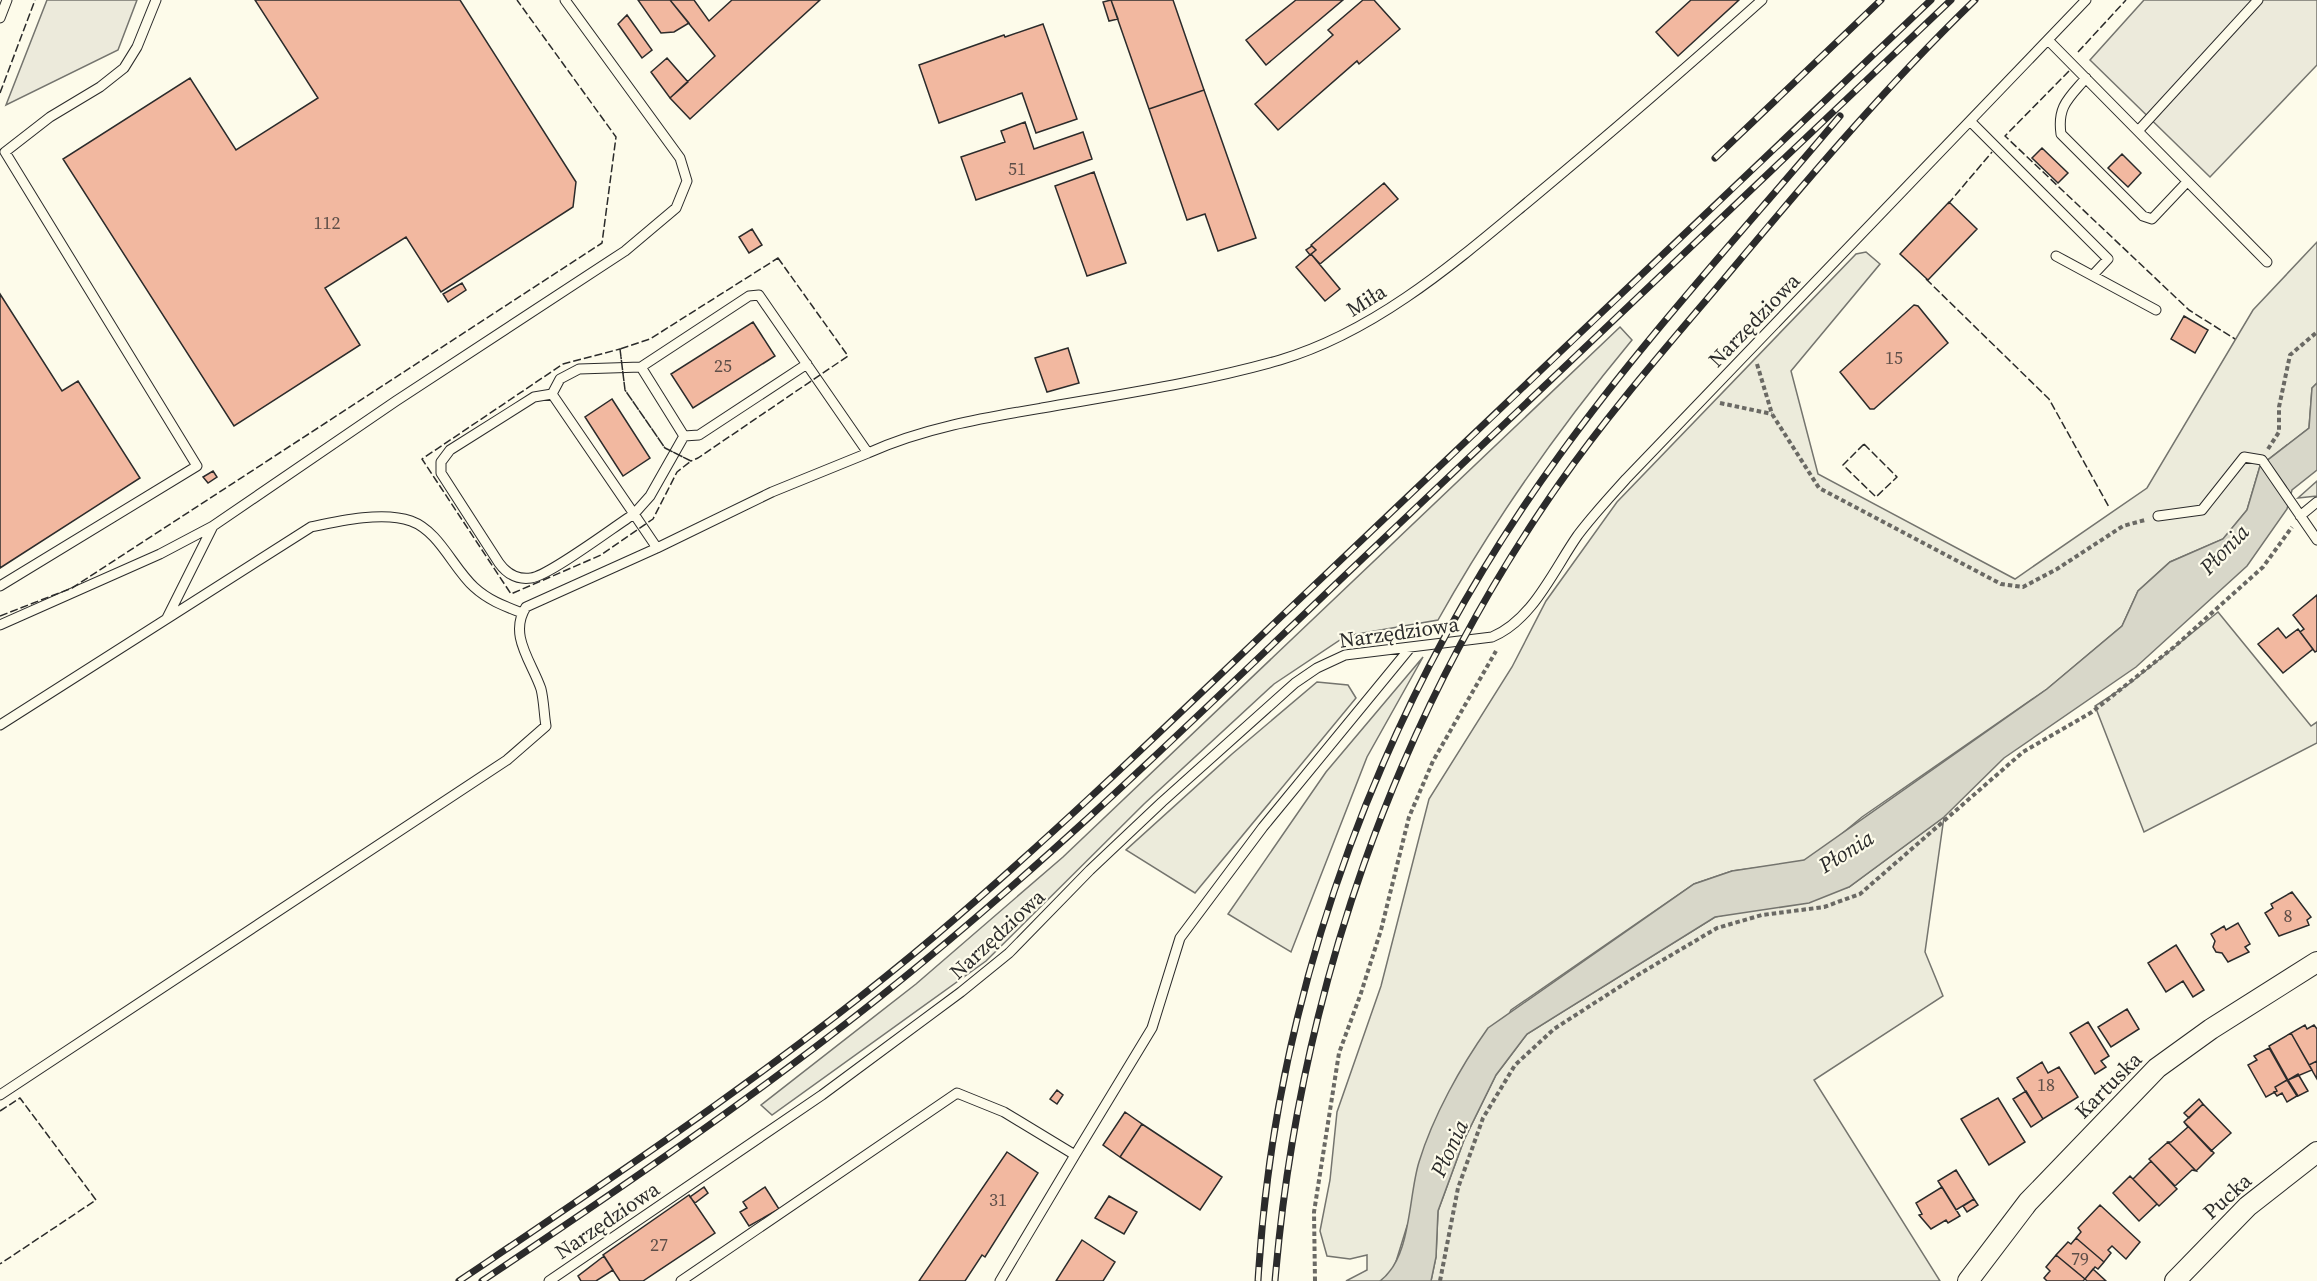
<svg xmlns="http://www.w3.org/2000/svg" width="2317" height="1281" font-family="'Source Serif 4',serif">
	<rect width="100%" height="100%" fill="#fdfbea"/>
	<!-- green -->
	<path fill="#ecebdb" stroke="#74746e" stroke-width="1.5" d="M2317 242V383L2312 388 2309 428 2260 466 2247 510 2223 539 2170 562 2138 591 2122 626 2047 689 1862 817 1809 861 1732 871 1694 884 1511 1010 1407 1226 1390 1281H1346L1367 1270V1255L1350 1259 1327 1256 1320 1231 1330 1180 1337 1112 1381 986 1429 799 1512 667 1546 601 1617 502 1856 254 1866 252 1880 264 1791 371 1818 474 2015 579 2147 488 2253 310Z
		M1620 327 1632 340C1559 428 1494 520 1438 620L1346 636 1274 684 1144 804 986 961 772 1115 761 1105 916 984 1063 857Z
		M2317 481V496L2298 498Z
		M2218 612 2311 726 2317 722V743L2144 832 2095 706 2129 684Z
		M1423 657 1367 757 1291 952 1228 914 1326 772Z
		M1317 682 1348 685 1356 698 1195 893 1126 850 1232 754Z
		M1944 817 1925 952 1943 996 1814 1080 1940 1281H1431L1436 1257 1438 1211 1464 1140 1496 1075 1527 1034 1715 917 1849 887Z"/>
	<!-- parking -->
	<path fill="#eceadb" stroke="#74746e" stroke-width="1.5" d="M47 0H137L118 50 6 105Z
		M2144 0H2317V65L2210 177 2090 60Z"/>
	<!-- water -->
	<path fill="#d8d7c9" stroke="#74746e" stroke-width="1.5" d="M2317 383V470L2292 490 2287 509 2247 566 2136 667 2004 758 1944 817 1849 887 1809 903 1715 917 1527 1034 1496 1075 1464 1140 1438 1211 1436 1257 1431 1281H1380C1412 1257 1408 1197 1419 1162 1433 1116 1461 1066 1488 1028L1694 884 1732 871 1804 860 2047 689 2122 626 2138 591 2170 562 2223 539 2247 510 2260 466 2309 428 2312 388Z"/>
	<!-- building -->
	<path fill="#f2b8a0" stroke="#2b2b2b" stroke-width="1.5" d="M255 0H460L576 182 573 207 441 292 406 237 325 288 360 345 234 426 63 159 190 78 236 150 318 98Z
		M638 0H670L689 23 674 32 661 33Z
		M670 0H694L709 21 732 0H820L690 119 670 98 715 56Z
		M1111 0H1173L1204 90 1149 109Z
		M1111 0 1118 19 1109 21 1103 2Z
		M1296 0H1343L1266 65 1246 40Z
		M1363 0H1374L1400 29 1359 64 1357 61 1278 130 1255 104 1333 35 1328 30Z
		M1691 0H1739L1678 56 1656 32Z
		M627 15 652 50 642 58 618 24Z
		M1043 24 1077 119 1036 133 1022 93 939 123 919 65 1004 35 1005 37Z
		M667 58 688 82 670 98 651 72Z
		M1204 90 1256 238 1218 251 1205 214 1187 220 1149 109Z
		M1025 122 1034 149 1083 132 1092 159 976 200 961 157 1005 142 1001 131Z
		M2042 148 2068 173 2058 183 2032 158Z
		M2122 154 2141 173 2128 187 2108 168Z
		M1094 172 1126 263 1087 276 1055 186Z
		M1384 183 1398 199 1320 264 1311 254 1316 250 1311 245Z
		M1949 202 1977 229 1928 280 1900 254Z
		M752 229 762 245 749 253 739 237Z
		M1312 246 1316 250 1310 255 1306 250Z
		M1311 254 1340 289 1325 301 1296 267Z
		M462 283 466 290 448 302 443 294Z
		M0 294 62 391 78 381 140 478 0 568Z
		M1914 305 1918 306 1948 343 1874 409H1870L1840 372Z
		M2184 316 2208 330 2195 353 2171 339Z
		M753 322 775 356 693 408 671 374Z
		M1068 348 1079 383 1047 392 1035 358Z
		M612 399 650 458 623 476 585 417Z
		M213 471 217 477 208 483 203 477Z
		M2317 595V651L2315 652 2300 632 2304 629 2293 615Z
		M2278 628 2286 638 2298 629 2313 649 2283 673 2258 644Z
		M2292 892 2311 917 2307 920 2309 925 2279 936 2265 913 2273 908 2271 904Z
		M2238 923 2250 944 2245 947 2249 952 2228 962 2222 953 2216 952 2213 947 2215 941 2211 934 2224 926 2226 930Z
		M2176 945 2204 990 2193 997 2183 981 2166 992 2148 963Z
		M2127 1009 2139 1029 2111 1047 2098 1027Z
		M2088 1022 2109 1056 2101 1061 2106 1067 2095 1074 2070 1033Z
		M2305 1025 2307 1029 2314 1025 2317 1029V1061L2309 1065 2291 1033Z
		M2291 1033 2312 1070 2288 1080 2269 1046Z
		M2269 1048 2287 1080 2275 1087 2277 1091 2266 1097 2248 1065 2257 1060 2254 1056Z
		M2317 1061V1079L2309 1065Z
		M2042 1062 2048 1073 2059 1067 2078 1097 2043 1119 2017 1078Z
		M2298 1074 2308 1091 2298 1096 2288 1080Z
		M2287 1080 2297 1096 2287 1102 2282 1093 2277 1096 2274 1092 2277 1091 2275 1087Z
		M1057 1090 1063 1095 1057 1104 1050 1099Z
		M2026 1091 2043 1119 2031 1127 2013 1099Z
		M1998 1098 2025 1142 1989 1165 1961 1119Z
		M2199 1099 2203 1104 2189 1118 2184 1113Z
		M2203 1104 2231 1133 2211 1151 2184 1122Z
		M1125 1112 1142 1124 1120 1157 1103 1145Z
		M2184 1122 2214 1153 2196 1171 2168 1142H2171L2188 1127Z
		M1142 1124 1222 1177 1200 1210 1120 1157Z
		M2168 1142 2196 1171 2192 1170 2175 1186 2149 1159Z
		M1007 1152 1038 1173 985 1257 982 1255 965 1281H919Z
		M2151 1161 2177 1189 2159 1206 2133 1179Z
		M1956 1170 1974 1199 1956 1210 1938 1181Z
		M2130 1176 2157 1204 2139 1221 2113 1193Z
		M704 1187 708 1193 695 1203 690 1197Z
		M765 1187 779 1209 749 1226 740 1212 747 1208 743 1202Z
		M1942 1187 1960 1216 1948 1223 1946 1220 1931 1229 1919 1215 1922 1214 1916 1203Z
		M689 1195 715 1233 643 1281H620L603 1255Z
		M1109 1196 1137 1212 1124 1234 1095 1218Z
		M1974 1199 1978 1205 1967 1212 1963 1206Z
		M2100 1205 2140 1242 2126 1259 2112 1246 2108 1250 2111 1253 2104 1262 2076 1238 2081 1232 2078 1228Z
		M2076 1238 2104 1262 2098 1269 2095 1267 2085 1279 2056 1255 2068 1242 2071 1244Z
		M1082 1240 1115 1262 1103 1281H1056Z
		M2056 1255 2085 1279 2083 1281H2047L2044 1278 2050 1271 2046 1267Z
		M604 1256 613 1270 596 1281H581L578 1276Z
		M2093 1269 2106 1281H2087L2085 1279Z"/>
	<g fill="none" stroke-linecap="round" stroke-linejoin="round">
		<!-- service casing -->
		<g stroke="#2b2b2b" stroke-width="11">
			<path id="service" d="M0 18 7 0
				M2048 40 2267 262
				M2086 78C2069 98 2057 106 2061 134L2143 216 2152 219 2187 182
				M1970 121 2108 259 2093 275
				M2138 131 2258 0
				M2056 256 2156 310
				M807 364 699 435 684 436 650 496 634 514 552 394 560 379 579 369 641 367 749 296 759 295 868 453C923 428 983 418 1042 408 1122 394 1203 382 1280 360 1378 331 1459 259 1535 196 1612 132 1687 67 1762 0
				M641 367 684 436
				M552 394 534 397 450 450 441 462V473L499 563C507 574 517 580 531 578 549 576 615 526 634 514L657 548
				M2158 516 2202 510 2244 457 2262 460 2317 540
				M2300 516 2317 502
				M0 586 197 466 5 152 50 117 100 87 124 68 137 47 156 0
				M167 618 213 526
				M0 625 160 554 213 526 396 401 625 251 676 208 687 181 680 158 565 0
				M0 725 311 527C339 521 383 511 411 521 439 531 453 568 474 587 488 600 504 606 522 613
				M0 1095 507 760 546 726C544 715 544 701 541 689 532 662 508 635 526 607L657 548 772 492 868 453
				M1075 1155 1152 1028 1180 938 1263 827 1410 648
				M549 1281 822 1095 961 992 1009 953 1090 870 1162 802 1295 683 1317 668 1345 655 1492 637C1533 620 1554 569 1578 535 1593 515 1610 497 1626 479L2086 0
				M681 1281 957 1093 1004 1112 1075 1155 1000 1281"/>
		</g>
		<!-- minor casing -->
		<g stroke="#2b2b2b" stroke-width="22">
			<path id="minor" d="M1968 1281 2028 1202 2157 1068 2211 1029 2317 962
				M2175 1281 2248 1206 2317 1152"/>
		</g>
		<!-- path -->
		<path stroke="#6a6964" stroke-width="4" stroke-dasharray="4.5 3" stroke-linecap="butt" d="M1757 364 1772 414 1819 488 2001 584 2023 587 2057 569 2123 526 2145 520
			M1720 403 1772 414
			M2268 449 2279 432V407L2290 355 2317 332
			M1315 1281 1314 1212 1339 1053 1361 993 1381 930 1409 817 1433 761 1496 651
			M1440 1281 1458 1188 1483 1118 1515 1065 1554 1029 1641 973 1717 928 1762 915 1824 907 1860 894 2023 752 2092 712 2174 647 2263 567 2292 527"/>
		<!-- service -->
		<use href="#service" stroke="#fdfbea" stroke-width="9"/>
		<!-- minor -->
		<use href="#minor" stroke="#fdfbea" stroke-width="20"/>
		<!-- rail casing -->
		<g stroke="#2b2b2b" stroke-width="7">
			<path id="rail" d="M1715 158 1881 0
				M459 1281C622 1171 786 1062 936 935 1070 821 1197 696 1325 575 1527 384 1729 192 1931 0
				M482 1281C618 1190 753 1098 881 996 1042 868 1190 723 1339 581 1543 387 1747 194 1951 0
				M1258 1281C1275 985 1385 695 1559 456 1645 337 1746 228 1840 116
				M1275 1281C1299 994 1394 720 1559 484 1608 414 1664 350 1719 285 1801 187 1883 89 1975 0"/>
		</g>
		<!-- rail -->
		<use href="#rail" stroke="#fdfbea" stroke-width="4.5" stroke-dasharray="14" stroke-linecap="butt"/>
		<!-- fence -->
		<path stroke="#2b2b2b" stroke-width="1.5" stroke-dasharray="8 3" stroke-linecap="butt" d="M2078 52 2126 0
			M2069 71 2005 136 2189 310 2235 339
			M0 93 35 0
			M1948 204 1992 152
			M778 258 848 356 698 458 691 461 665 448 625 390 620 349 650 339Z
			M1926 279 2049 399 2109 507
			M620 349 625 390 665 448 691 461 677 472 653 519 601 555 511 594 422 459 563 364Z
			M1864 444 1897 477 1876 497 1843 465Z
			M0 616 72 588 602 243 616 137 517 0
			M0 1111 20 1098 96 1200 0 1264"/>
	</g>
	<g text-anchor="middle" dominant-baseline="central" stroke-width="4.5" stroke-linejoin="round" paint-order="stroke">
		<!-- number labels -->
		<g font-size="18" fill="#5d4e48">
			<text x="1017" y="168">51</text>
			<text x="327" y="222">112</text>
			<text x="1894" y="357">15</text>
			<text x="723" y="365">25</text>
			<text x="2288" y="915">8</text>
			<text x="2046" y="1084">18</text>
			<text x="998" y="1199">31</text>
			<text x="659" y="1244">27</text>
			<text x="2080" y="1258">79</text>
		</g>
		<!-- street labels -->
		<g font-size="21" fill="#2b2b2b" stroke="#fdfbea">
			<text transform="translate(1366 300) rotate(-32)">Miła</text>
			<text transform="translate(1754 320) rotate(-46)">Narzędziowa</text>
			<text transform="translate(1399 632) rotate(-8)">Narzędziowa</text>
			<text transform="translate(997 934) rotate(-43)">Narzędziowa</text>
			<text transform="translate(2108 1085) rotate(-45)">Kartuska</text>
			<text transform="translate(2227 1196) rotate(-42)">Pucka</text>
			<text transform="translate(607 1220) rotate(-34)">Narzędziowa</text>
		</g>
		<!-- water labels -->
		<g font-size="22" font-style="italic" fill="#2b2b2b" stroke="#fdfbea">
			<text transform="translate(2224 549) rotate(-46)">Płonia</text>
			<text transform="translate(1846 851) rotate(-32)">Płonia</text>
			<text transform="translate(1449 1148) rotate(-65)">Płonia</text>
		</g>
	</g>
</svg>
